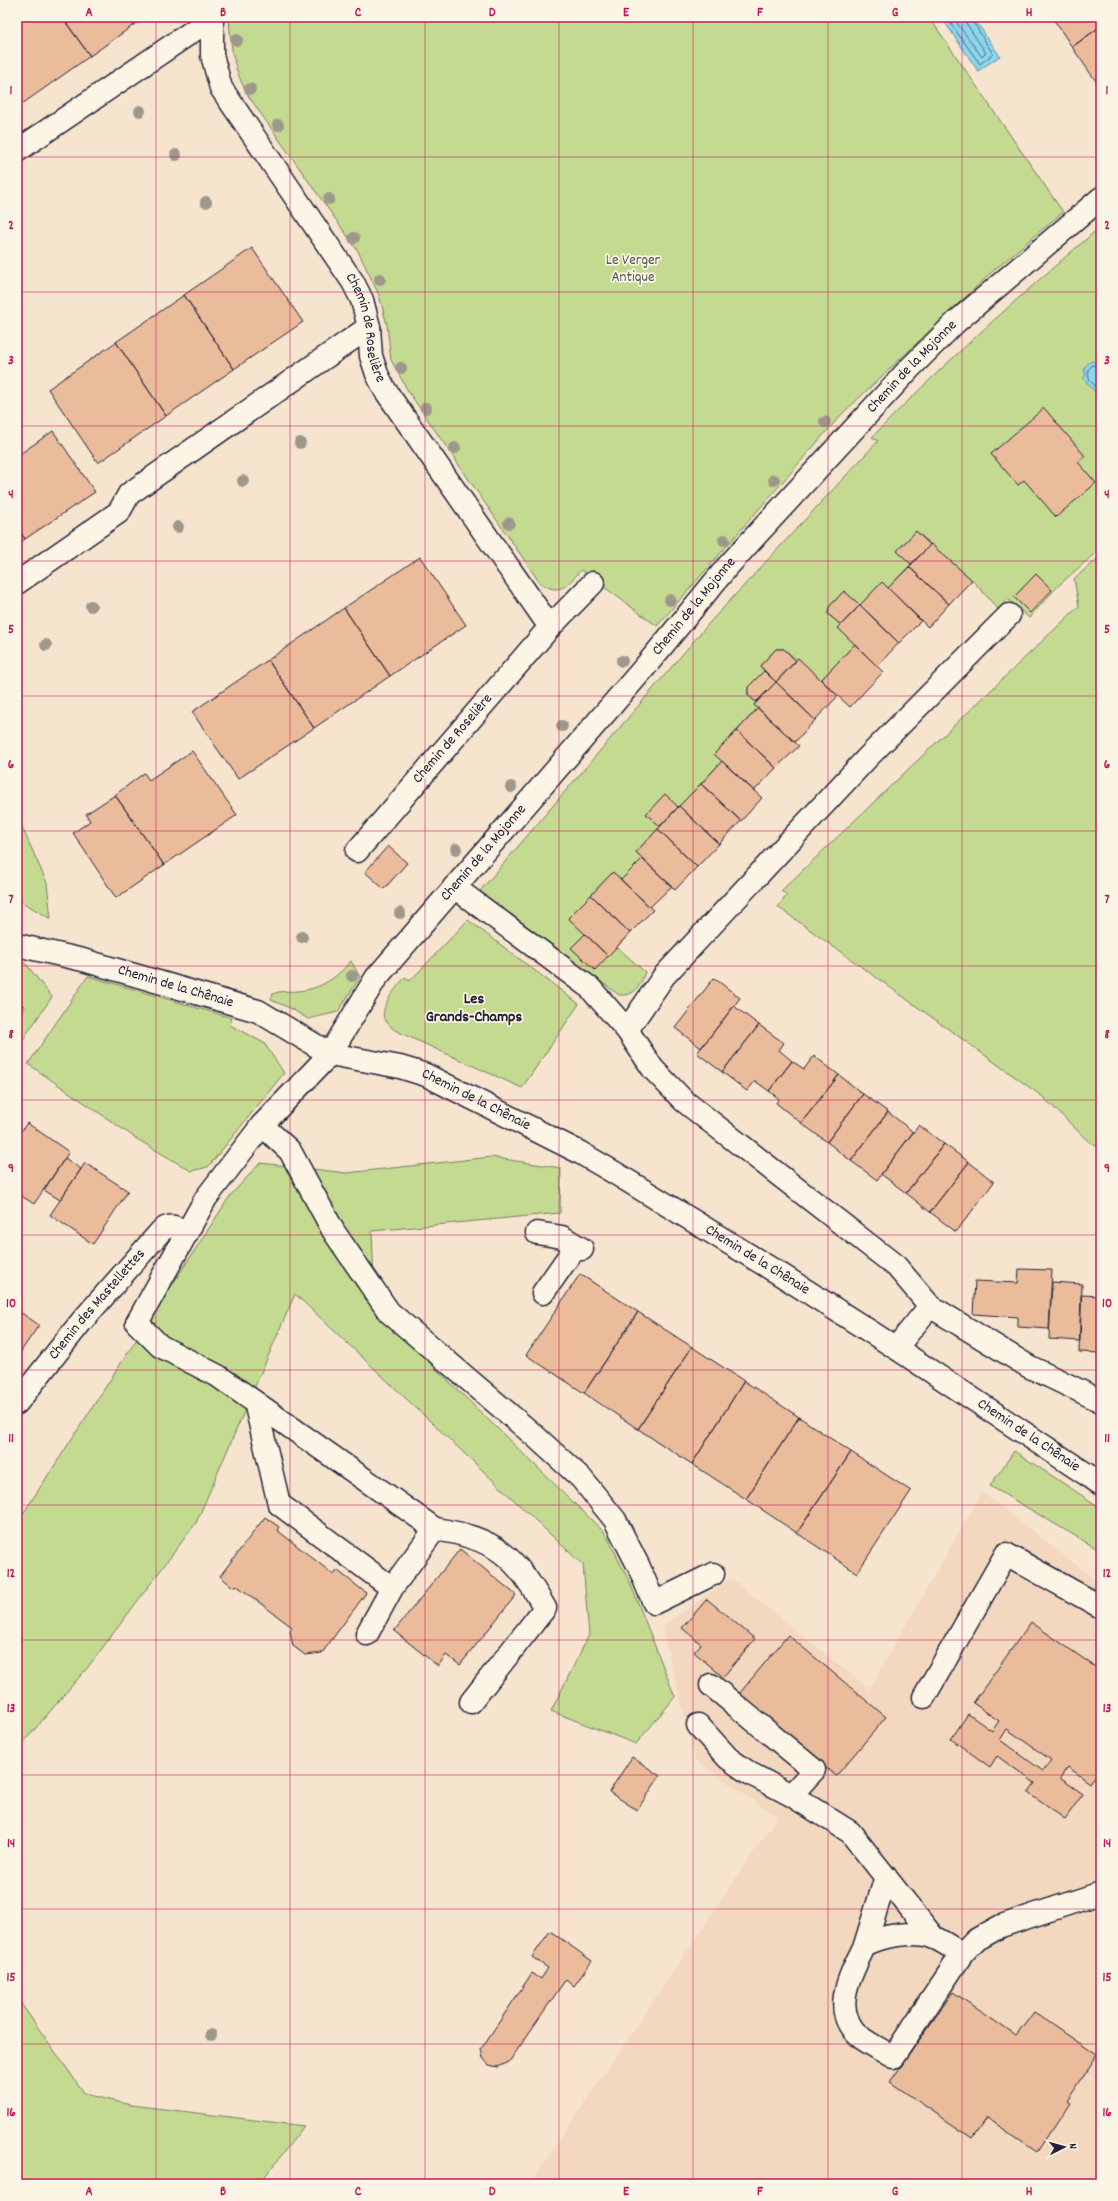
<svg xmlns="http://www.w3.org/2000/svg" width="1118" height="2201" font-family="Dekko,sans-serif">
	<rect width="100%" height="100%" fill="#f7e4cf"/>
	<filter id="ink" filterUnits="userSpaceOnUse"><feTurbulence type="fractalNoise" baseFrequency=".025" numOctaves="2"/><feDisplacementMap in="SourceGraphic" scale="8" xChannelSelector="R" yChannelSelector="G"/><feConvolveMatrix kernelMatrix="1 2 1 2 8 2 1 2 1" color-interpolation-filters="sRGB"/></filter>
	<g filter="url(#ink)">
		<!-- built -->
		<path fill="#f3d8bf" d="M982 1492 1101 1584V2184H530L777 1817 695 1760 662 1627 731 1578 869 1689Z"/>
		<!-- green -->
		<path fill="#c4da90" stroke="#737e66" d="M229 17H929L1063 212 993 271 841 415 657 626 581 570C567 586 560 596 540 583L408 391 391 360 387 325 379 295 358 251 249 97C233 69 231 49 229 17Z
			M1099 228H1101V548L1058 586 1029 618 1008 599 998 609 972 580 916 531 897 551 911 564 888 588 882 583 860 605 844 591 829 607 828 614 841 625 838 628 855 644 821 680 784 649H776L760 666 764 671 748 687V695L756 702 754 705 758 708 714 754 722 761 636 852 642 859 621 880 613 872 591 895 630 933 617 947 645 972C640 987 635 996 619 995L480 891 711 621 878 441 872 437C944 363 1021 295 1099 228Z
			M1101 555V1149L1088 1141 1043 1097 778 907 787 895 781 891 1079 606 1074 579Z
			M17 816 47 883 51 919 17 899Z
			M468 920 579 1004 522 1088 405 1035 393 1029 384 1019C380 1004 397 988 405 977L410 981Z
			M17 961 26 964 52 997 17 1048Z
			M351 961 360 977 338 1012 308 1019 292 1009 271 1000 273 994C281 990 290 992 298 991 321 989 336 978 351 961Z
			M88 976 232 1018 230 1025 264 1043 284 1073 208 1167 191 1171 137 1139 28 1064Z
			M491 1157 561 1168 560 1213 372 1231 375 1305 434 1367 606 1534 631 1585 675 1697 636 1744 551 1711 589 1635 583 1565 295 1294 196 1523 88 1667 17 1750V1523L230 1196 260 1163 347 1173Z
			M1014 1451 1101 1508V1551L990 1486Z
			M17 1998 85 2094 131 2105 304 2126 259 2184H17Z"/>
		<!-- water -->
		<path fill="#8cd6ec" stroke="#628ea5" d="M951 17H973L1000 56 978 71 944 21Z
			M1093 361 1098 363 1101 362V399L1083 378 1086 375C1082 368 1086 363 1093 361Z"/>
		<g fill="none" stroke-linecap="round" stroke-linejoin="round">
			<!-- shore -->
			<path stroke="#4c6a82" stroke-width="1" d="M952 17 951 24 980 64 993 54 970 17
				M958 17 957 23 982 57 986 53 966 23 965 17
				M1101 366 1092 365 1088 370 1089 379 1101 393"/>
		</g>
		<!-- building -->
		<path fill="#ebbc9b" stroke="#22223b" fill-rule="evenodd" d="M17 17H62L90 56 22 104 17 96Z
			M62 17H145L90 56Z
			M1052 17H1101V26L1072 47Z
			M1101 26V87H1100L1072 47Z
			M252 248 303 322 234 369 184 295Z
			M184 295 234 369 166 416 116 342Z
			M116 342 166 416 98 463 48 389Z
			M1044 408 1085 456 1078 462 1096 483 1056 517 1024 480 1018 485 991 454Z
			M53 431 95 492 25 539 17 527V456Z
			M17 527 25 539 17 545Z
			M916 531 930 545 911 564 897 551Z
			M931 544 972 580 949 604 909 567Z
			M420 557 466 625 390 676 344 608Z
			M909 567 949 604 928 627 888 588Z
			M1036 574 1052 590 1030 613 1014 597Z
			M882 582 921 621 899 643 860 605Z
			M844 591 860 605 841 625 828 614 829 607Z
			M860 605 899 643 877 666 838 628Z
			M344 608 390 676 314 728 268 660Z
			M855 644 883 672 850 707 821 680Z
			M776 649H784L796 661 776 682 760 666Z
			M798 658 838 696 815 720 776 682Z
			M268 660 314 728 238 779 192 712Z
			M764 671 776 682 756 702 748 695V687Z
			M776 682 815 720 795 742 754 705Z
			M758 708 799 746 776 768 737 731Z
			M737 731 776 768 754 791 714 754Z
			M192 751 237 815 164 865 115 795 144 773 149 780Z
			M722 761 762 798 741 821 701 784Z
			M701 784 741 821 719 844 679 806Z
			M665 794 678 807 660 826 646 814Z
			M115 795 164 865 116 898 73 833 90 821 86 814Z
			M679 806 719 844 697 867 658 829Z
			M658 829 697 867 675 890 636 852Z
			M388 846 407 863 384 889 365 872Z
			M642 859 672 886 650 907 621 880Z
			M613 872 653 910 630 933 591 895Z
			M591 895 630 933 608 956 568 918Z
			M585 934 608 956 595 970 571 948Z
			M714 978 740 998 701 1048 675 1028Z
			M17 1001 25 1007 17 1019Z
			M734 1006 759 1025 722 1072 697 1053Z
			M759 1025 784 1043 779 1050 792 1061 769 1091 755 1081 747 1091 722 1072Z
			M814 1056 839 1075 801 1123 776 1103 779 1099 769 1091 792 1061 804 1069Z
			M839 1075 863 1094 827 1142 801 1123Z
			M863 1094 888 1112 851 1161 827 1142Z
			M888 1112 913 1132 877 1180 851 1161Z
			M27 1123 69 1152 34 1204 17 1193V1137Z
			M919 1125 944 1144 906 1193 881 1174Z
			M944 1144 969 1162 930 1212 906 1193Z
			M65 1158 81 1169 60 1200 44 1190Z
			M969 1162 994 1182 956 1232 930 1212Z
			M85 1163 128 1191 93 1244 50 1215Z
			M1019 1269 1052 1270 1049 1329 1018 1327V1317L973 1314 975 1281 1018 1283Z
			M580 1274 638 1312 584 1393 526 1355Z
			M1052 1282 1082 1284 1080 1341 1049 1339Z
			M1081 1295 1101 1296V1353L1079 1352Z
			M17 1310 39 1325 17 1357Z
			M638 1312 692 1347 638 1429 584 1393Z
			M692 1347 744 1381 692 1464 638 1429Z
			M744 1381 799 1417 746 1499 692 1464Z
			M799 1417 851 1452 797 1533 746 1499Z
			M851 1452 911 1491 857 1573 797 1533Z
			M265 1517 279 1527 277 1530 334 1575 337 1570 366 1593 322 1653 305 1655 293 1646 290 1631 292 1627 236 1585 234 1588 220 1576Z
			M460 1549 516 1595 460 1665 446 1655 438 1666 394 1631Z
			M707 1599 755 1639 723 1677 694 1652 701 1644 682 1628Z
			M1031 1622 1101 1671V1768L1090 1783 1068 1767 1064 1772 1060 1778 1083 1794 1065 1819 1028 1793 1035 1783 997 1756 990 1767 951 1739 968 1714 992 1731 999 1721 973 1703ZM1007 1729 1051 1760 1043 1771 1000 1740Z
			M788 1635 886 1717 836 1776 739 1694Z
			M632 1757 660 1776 637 1810 609 1792Z
			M550 1931 592 1961 574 1986 566 1979 509 2062 498 2067 489 2065 483 2058 481 2049 532 1973 541 1979 548 1968 532 1957Z
			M953 1992 1016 2036 1034 2012 1097 2055 1066 2101 1069 2103 1037 2152 986 2118 972 2138 890 2082Z"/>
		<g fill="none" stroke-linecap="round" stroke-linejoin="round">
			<!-- lane casing -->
			<g stroke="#22223b" stroke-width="25">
				<path id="lane" d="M17 151 212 18
					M17 583 119 512 129 494 369 327
					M262 1125 290 1151 334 1232 389 1312 536 1437 581 1478 615 1520 639 1567 654 1603 713 1574
					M537 1233 562 1237 582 1249
					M543 1293 576 1246
					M930 1306 1028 1366 1101 1401
					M137 1323 160 1346 218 1376 435 1529 392 1588 279 1504 255 1402
					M435 1529C496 1538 515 1556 545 1608L471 1702
					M367 1634 392 1588
					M711 1685 814 1770 791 1795
					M924 1697 1006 1554 1101 1607
					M698 1725 728 1758 749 1773 791 1795 850 1832 934 1938
					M865 1945 886 1877
					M962 1954C954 1949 945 1943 935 1938 916 1930 883 1935 865 1945 852 1972 829 2010 859 2036 869 2044 882 2050 893 2057L962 1954 974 1941 1001 1926 1101 1893"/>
			</g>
			<!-- street casing -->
			<g stroke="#22223b" stroke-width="25">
				<g id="street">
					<path id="s1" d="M212 17V55L221 88 353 282 362 300 369 327 371 356 377 374 385 390 550 627 357 851"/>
					<path d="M550 627 593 583"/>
					<path d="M454 887 590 988 627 1030 653 1069 684 1101 896 1266 930 1306 896 1348"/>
					<path id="s2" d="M17 945 83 960 258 1011 330 1054 400 1067 426 1075 579 1152 615 1173 783 1276 896 1348 1101 1484"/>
					<path d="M627 1030 664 976 868 757 1009 615"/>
					<path id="s3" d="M137 1323 206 1198 262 1125 330 1054 376 978 644 668 727 567 909 369 956 322 1101 198"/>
					<path id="s4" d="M17 1403 81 1322 161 1231C170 1223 177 1227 187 1233"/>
				</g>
			</g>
			<!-- lane -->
			<use href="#lane" stroke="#fcf5e5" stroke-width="22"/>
			<!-- street -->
			<use href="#street" stroke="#fcf5e5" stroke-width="22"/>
		</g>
		<!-- trees -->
		<g fill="#9d988b">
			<circle cx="237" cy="40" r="6"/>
			<circle cx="250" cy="89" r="6"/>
			<circle cx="140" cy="111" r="6"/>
			<circle cx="278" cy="125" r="6"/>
			<circle cx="176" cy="155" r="6"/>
			<circle cx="329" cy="199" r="6"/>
			<circle cx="206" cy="202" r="6"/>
			<circle cx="354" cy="238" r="6"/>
			<circle cx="380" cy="279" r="6"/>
			<circle cx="401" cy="368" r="6"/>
			<circle cx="426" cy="408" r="6"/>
			<circle cx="825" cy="422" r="6"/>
			<circle cx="300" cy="443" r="6"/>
			<circle cx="455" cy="448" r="6"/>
			<circle cx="774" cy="480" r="6"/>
			<circle cx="243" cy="481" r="6"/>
			<circle cx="509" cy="523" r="6"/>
			<circle cx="178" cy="527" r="6"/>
			<circle cx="724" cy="540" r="6"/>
			<circle cx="670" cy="600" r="6"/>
			<circle cx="91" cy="606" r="6"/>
			<circle cx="46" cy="645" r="6"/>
			<circle cx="622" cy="661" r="6"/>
			<circle cx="562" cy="726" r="6"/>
			<circle cx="511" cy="787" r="6"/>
			<circle cx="456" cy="849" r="6"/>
			<circle cx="400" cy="913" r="6"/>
			<circle cx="302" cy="937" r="6"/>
			<circle cx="352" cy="976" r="6"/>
			<circle cx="211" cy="2035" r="6"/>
		</g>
	</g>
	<!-- grid -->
	<path fill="none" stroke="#c2185b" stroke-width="1" stroke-opacity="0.55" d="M156 17V2184M290 17V2184M425 17V2184M559 17V2184M693 17V2184M828 17V2184M962 17V2184M17 157H1101M17 292H1101M17 426H1101M17 561H1101M17 696H1101M17 831H1101M17 966H1101M17 1100H1101M17 1235H1101M17 1370H1101M17 1505H1101M17 1640H1101M17 1775H1101M17 1909H1101M17 2044H1101"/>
	<g text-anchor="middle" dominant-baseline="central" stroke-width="3.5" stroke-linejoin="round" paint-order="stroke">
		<!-- park labels -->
		<g font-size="15" fill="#535954" stroke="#fcf5e5">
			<text x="633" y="261">Le Verger<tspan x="633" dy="17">Antique</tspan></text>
		</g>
		<!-- street labels -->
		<g font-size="15" fill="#22223b" stroke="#fcf5e5">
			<text stroke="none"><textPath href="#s1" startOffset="355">Chemin de Roselière</textPath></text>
			<text stroke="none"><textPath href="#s3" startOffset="1235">Chemin de la Mojonne</textPath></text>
			<text stroke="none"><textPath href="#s3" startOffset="911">Chemin de la Mojonne</textPath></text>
			<text transform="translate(453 739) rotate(-49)">Chemin de Roselière</text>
			<text stroke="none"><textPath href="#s3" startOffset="587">Chemin de la Mojonne</textPath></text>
			<text stroke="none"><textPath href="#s2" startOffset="164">Chemin de la Chênaie</textPath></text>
			<text stroke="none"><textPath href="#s2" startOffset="488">Chemin de la Chênaie</textPath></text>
			<text stroke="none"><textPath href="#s2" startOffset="812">Chemin de la Chênaie</textPath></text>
			<text stroke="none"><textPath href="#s4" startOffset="127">Chemin des Mastellettes</textPath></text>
			<text stroke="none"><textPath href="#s2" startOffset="1135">Chemin de la Chênaie</textPath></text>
		</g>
		<!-- neighbourhood labels -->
		<g font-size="16" font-weight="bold" fill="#22223b" stroke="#fcf5e5">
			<text x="474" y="999">Les<tspan x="474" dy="18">Grands-Champs</tspan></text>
		</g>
	</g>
	<!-- margin -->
	<rect width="1118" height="2201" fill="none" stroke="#fcf5e5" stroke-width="44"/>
	<!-- north arrow -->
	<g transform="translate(1064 2147) rotate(84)" stroke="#fcf5e5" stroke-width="3" paint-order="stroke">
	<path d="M0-3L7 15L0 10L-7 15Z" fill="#22223b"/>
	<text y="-6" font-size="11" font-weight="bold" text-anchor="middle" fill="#22223b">N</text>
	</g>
	<rect x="22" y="22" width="1074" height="2157" fill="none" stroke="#c2185b" stroke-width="1.5"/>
	<g font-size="13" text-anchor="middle" font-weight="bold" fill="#c2185b">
		<text x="89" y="16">A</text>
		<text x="223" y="16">B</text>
		<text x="358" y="16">C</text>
		<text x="492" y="16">D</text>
		<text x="626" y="16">E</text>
		<text x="760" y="16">F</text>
		<text x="895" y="16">G</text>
		<text x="1029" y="16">H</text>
		<text x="11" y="94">1</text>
		<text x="1107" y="94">1</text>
		<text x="11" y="229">2</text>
		<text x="1107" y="229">2</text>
		<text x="11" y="364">3</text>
		<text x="1107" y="364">3</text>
		<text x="11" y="498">4</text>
		<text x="1107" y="498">4</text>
		<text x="11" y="633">5</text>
		<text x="1107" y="633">5</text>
		<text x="11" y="768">6</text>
		<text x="1107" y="768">6</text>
		<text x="11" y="903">7</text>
		<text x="1107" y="903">7</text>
		<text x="11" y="1038">8</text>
		<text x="1107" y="1038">8</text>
		<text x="11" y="1172">9</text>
		<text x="1107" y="1172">9</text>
		<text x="11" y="1307">10</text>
		<text x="1107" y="1307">10</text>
		<text x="11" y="1442">11</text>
		<text x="1107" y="1442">11</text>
		<text x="11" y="1577">12</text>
		<text x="1107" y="1577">12</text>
		<text x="11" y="1712">13</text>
		<text x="1107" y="1712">13</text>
		<text x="11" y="1847">14</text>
		<text x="1107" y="1847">14</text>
		<text x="11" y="1981">15</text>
		<text x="1107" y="1981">15</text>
		<text x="11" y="2116">16</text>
		<text x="1107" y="2116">16</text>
		<text x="89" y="2195">A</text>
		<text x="223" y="2195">B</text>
		<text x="358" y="2195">C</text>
		<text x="492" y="2195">D</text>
		<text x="626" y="2195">E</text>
		<text x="760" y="2195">F</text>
		<text x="895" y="2195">G</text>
		<text x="1029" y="2195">H</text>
	</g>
</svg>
